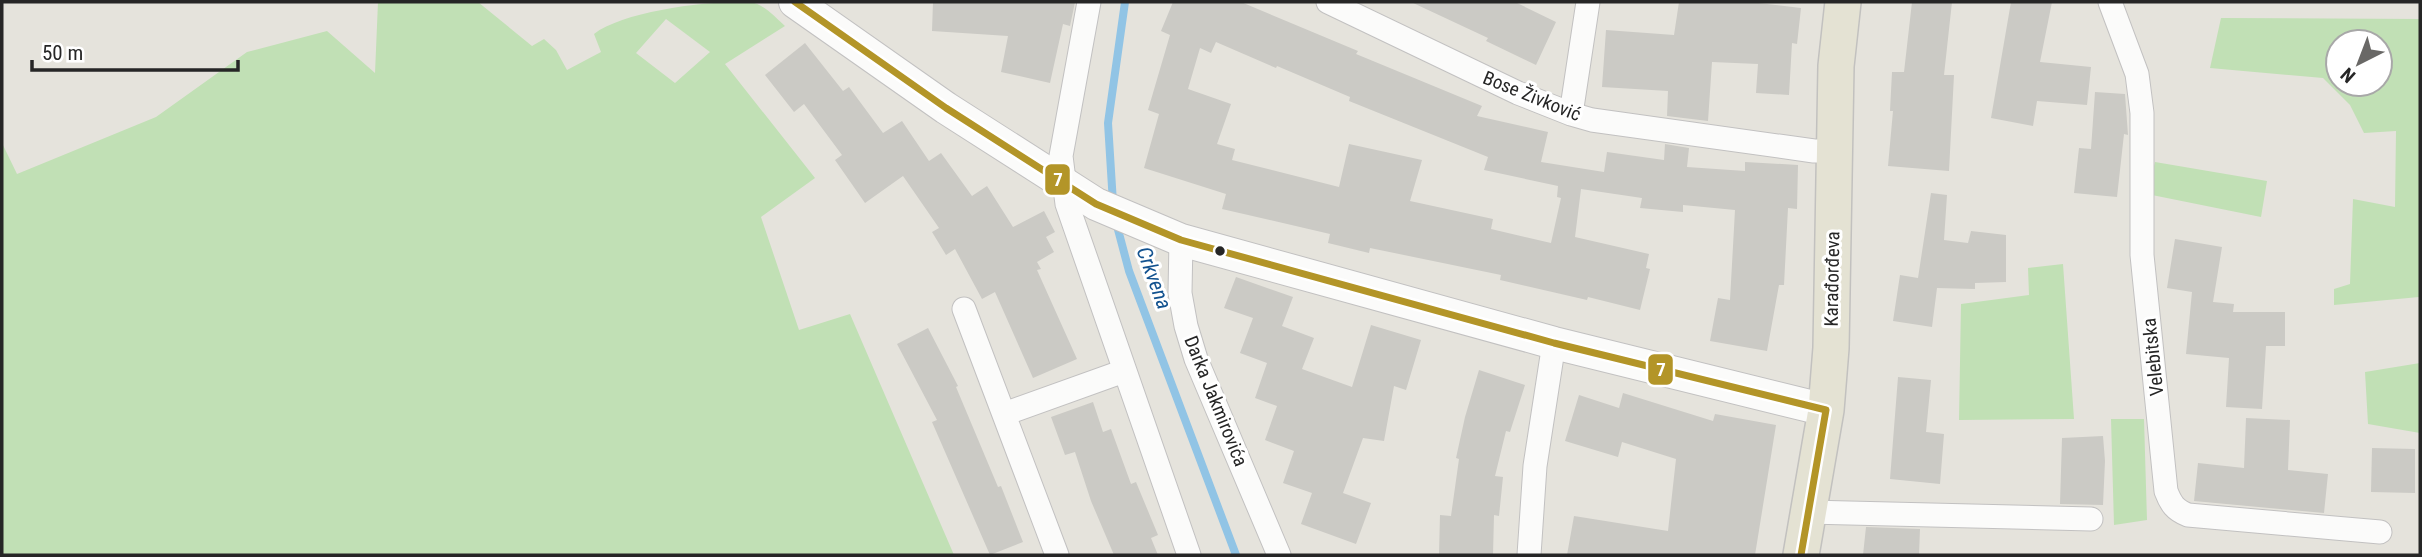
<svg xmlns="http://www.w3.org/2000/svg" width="2422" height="557" font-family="'Roboto Condensed',sans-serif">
	<rect width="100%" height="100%" fill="#e5e3dc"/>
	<!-- green -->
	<path fill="#c1e0b5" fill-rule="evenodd" d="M378 2H478L532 46 544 39 556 50 567 70 601 52 594 34C623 11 712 0 750 2 764 4 775 17 785 26L725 64 815 178 761 217 799 330 850 314 954 555H2V143L17 174 156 117 247 52 327 31 375 73ZM666 19 710 52 675 83 636 53Z
		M2221 18 2420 19V299L2419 297 2334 305V289L2350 284 2353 199 2395 207 2396 131 2364 133 2350 105 2323 78 2210 68ZM2338 42H2380V84H2338Z
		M2155 162 2267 181 2261 217 2147 194Z
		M2063 264 2074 419 1959 420 1961 304 2029 295 2028 268Z
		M2420 363V433L2368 424 2365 372Z
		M2111 419H2144L2147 520 2114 525Z"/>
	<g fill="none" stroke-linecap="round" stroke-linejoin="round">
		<!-- stream -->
		<path stroke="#91c4e5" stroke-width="8" d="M1113 203 1108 123 1125 2
			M1116 222 1129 271 1236 555"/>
	</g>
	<!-- building -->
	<path fill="#cbcac5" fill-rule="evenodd" d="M933 2H1075L1070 26 1063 24 1050 83 1001 72 1008 36 932 31Z
		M1173 2H1241L1358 51 1356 54 1482 106 1477 116 1548 132 1541 162 1604 172 1607 152 1664 160 1665 144 1689 148 1687 167 1745 171V162L1798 165 1797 209 1788 208 1784 285H1779L1767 351 1710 341 1718 298 1730 300 1735 210 1683 205V212L1640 208 1642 198 1581 189 1575 237 1649 254 1646 268 1650 269 1640 310 1588 297 1587 300 1500 280 1501 275 1370 248 1369 253 1328 243 1330 234 1222 209 1226 194 1144 168 1159 114 1148 110 1170 35 1161 31ZM1216 42 1276 68 1277 66 1350 97 1349 101 1488 157 1484 170 1558 186 1557 197 1561 198 1551 243 1491 229 1493 219 1410 201 1422 160 1349 144 1339 187 1232 160 1235 149 1217 144 1231 104 1188 89 1200 48 1211 53Z
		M1411 2H1515L1556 22 1536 65 1486 41 1488 38Z
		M1679 2H1750L1801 8 1797 44 1792 43 1789 95 1756 93 1758 64 1712 62 1708 121 1667 116 1668 91 1602 87 1606 30 1674 35Z
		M1912 2H1952L1944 75H1954L1949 171 1888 166 1893 111H1890L1892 72H1904Z
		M2011 2H2052L2040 62 2091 67 2087 105 2037 101 2033 126 1991 118Z
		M805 43 843 91 849 87 883 133 902 121 929 161 941 153 972 196 987 186 1013 227 1044 211 1055 232 1046 237 1054 252 1037 262 1041 269 1037 270 1077 359 1033 378 995 292 982 299 955 249 946 255 932 232 939 228 903 176 865 203 835 160 842 155 804 104 794 112 765 75Z
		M2095 92 2125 94 2128 135 2124 134 2117 197 2074 193 2079 148 2091 149Z
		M1931 193 1947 195 1944 240 1968 243 1971 231 2006 235V282L1975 283V289L1937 288 1932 327 1893 321 1900 275 1918 278Z
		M2175 239 2222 247 2213 302 2234 304 2233 312H2285V346H2266L2262 409 2226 407 2229 358 2186 354 2192 292 2167 288Z
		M1236 277 1293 297 1282 326 1314 338 1302 369 1352 387 1371 325 1421 340 1406 390 1394 386 1384 441 1363 438 1343 493 1371 503 1356 544 1301 524 1312 493 1283 483 1294 451 1265 440 1277 406 1255 398 1267 363 1240 353 1253 318 1224 308Z
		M928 328 958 386 956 387 998 487 1001 486 1023 542 990 555 932 422 937 420 897 344Z
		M1479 370 1525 385 1510 432 1506 431 1495 476 1503 477 1499 516 1494 515 1493 555H1439L1440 515 1451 516 1459 459 1456 458 1465 417Z
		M1898 377 1931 380 1926 432 1944 434 1940 484 1890 479Z
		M1623 393 1713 421 1715 414 1776 425 1755 555H1567L1574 516 1668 531 1676 459 1622 442 1618 457 1565 441 1579 395 1619 408Z
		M1093 402 1103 432 1111 429 1131 484 1136 482 1158 535 1151 538 1158 555H1114L1091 501 1075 452 1065 455 1051 417Z
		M2246 418 2290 420 2288 470 2328 474 2324 513 2194 501 2198 463 2244 468Z
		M2103 436 2105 461 2103 505 2060 504 2062 438Z
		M2372 448 2415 449V493L2371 492Z
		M1866 527 1920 529 1919 555H1863Z"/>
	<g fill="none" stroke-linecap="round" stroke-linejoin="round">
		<!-- street casing -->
		<g stroke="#c2c1c1" stroke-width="25">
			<path id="street" d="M1089 2 1061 156 1067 204 1189 555
				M1328 2 1518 93 1571 114 1592 120 1814 151H1834
				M2110 2 2137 74 2142 113V255L2166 491C2171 504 2175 510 2188 515L2380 532
				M1571 114 1588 2
				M1181 240 1180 293 1186 326 1196 359 1279 555
				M964 309 1057 555
				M1004 414 1124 371
				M1808 512 2091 519
				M1529 555 1535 466 1554 343"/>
		</g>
		<!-- secondary casing -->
		<g stroke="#c2c1c1" stroke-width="34">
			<path id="secondary" d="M795 2 946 108 1096 204 1181 240 1554 343 1826 410"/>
		</g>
		<!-- primary casing -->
		<g stroke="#c2c1bf" stroke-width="38">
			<path id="primary" d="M1801 555 1826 410 1831 348 1836 66 1843 2"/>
		</g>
		<!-- street -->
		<use href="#street" stroke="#fbfbfa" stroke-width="23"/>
		<!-- secondary -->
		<use href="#secondary" stroke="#fbfbfa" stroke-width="32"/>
		<!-- primary -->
		<use href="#primary" stroke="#e4e2d3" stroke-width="35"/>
		<!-- bus-1 casing -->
		<g stroke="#fff" stroke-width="12">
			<path id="bus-1" d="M795 2 946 108 1096 204 1181 240 1554 343 1826 410 1801 555"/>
		</g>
		<!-- bus-1 -->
		<use href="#bus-1" stroke="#b39528" stroke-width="7"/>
	</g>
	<!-- markers -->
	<circle fill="#262626" stroke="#fff" stroke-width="2.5" cx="1220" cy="251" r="6"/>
	<g text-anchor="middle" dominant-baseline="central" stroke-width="6" stroke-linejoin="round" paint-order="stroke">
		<!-- street labels -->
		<g font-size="19" fill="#262626" stroke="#fff">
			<text transform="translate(1532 96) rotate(22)">Bose Živković</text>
			<text transform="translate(1832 279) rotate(-89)">Karađorđeva</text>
			<text transform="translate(2153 357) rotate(-96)">Velebitska</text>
			<text transform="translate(1216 401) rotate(68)">Darka Jakmirovića</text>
		</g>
		<!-- water labels -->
		<g font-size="21" font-style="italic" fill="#12528f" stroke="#fff">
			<text transform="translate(1154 278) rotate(70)">Crkvena</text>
		</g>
	</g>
	<g stroke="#fff" stroke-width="2.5">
		<rect x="1044" y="163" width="27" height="33" rx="7" fill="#b39528"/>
		<rect x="1647" y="353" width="27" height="33" rx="7" fill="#b39528"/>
	</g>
	<g font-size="19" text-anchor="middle" font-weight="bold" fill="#fff">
		<text x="1058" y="186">7</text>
		<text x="1661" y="376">7</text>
	</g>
	<!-- border -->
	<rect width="2422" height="557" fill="none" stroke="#262626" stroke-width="7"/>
	<!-- north arrow -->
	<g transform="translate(2359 63) rotate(222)"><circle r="33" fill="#ffffff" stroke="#a8a8a8" stroke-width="2"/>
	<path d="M0-5L12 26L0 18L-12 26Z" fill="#696866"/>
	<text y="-10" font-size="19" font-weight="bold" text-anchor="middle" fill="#262626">N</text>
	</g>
	<!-- scale -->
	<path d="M32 60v10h206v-10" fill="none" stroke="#262626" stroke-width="3.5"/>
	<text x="42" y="60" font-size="21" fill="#262626" stroke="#ffffff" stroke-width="5" paint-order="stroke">50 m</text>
</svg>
